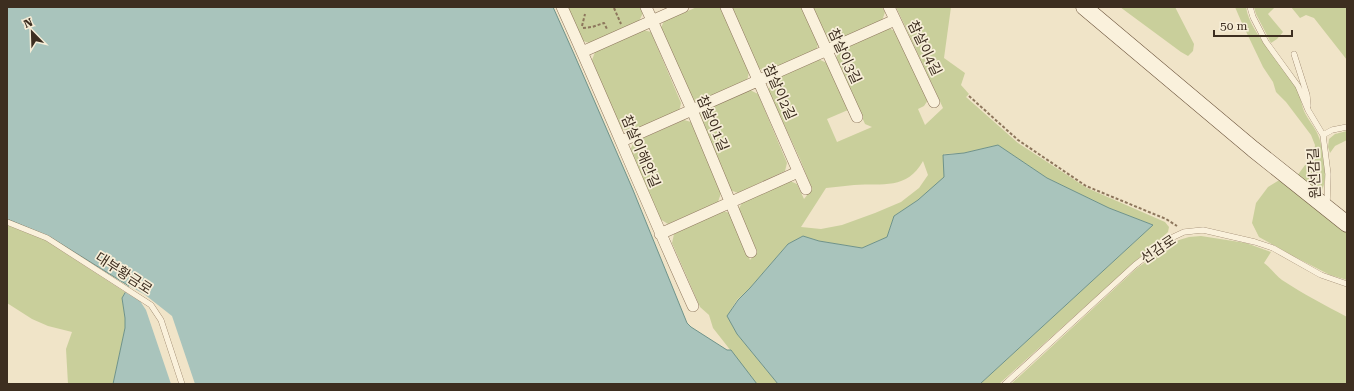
<svg xmlns="http://www.w3.org/2000/svg" width="1354" height="391" font-family="'Roboto Serif','Noto Sans KR',serif">
	<rect width="100%" height="100%" fill="#f0e4c8"/>
	<!-- green -->
	<path fill="#c9cf9b" fill-rule="evenodd" d="M568 7H640L643 13 638 23 592 44 583 41Z
		M697 7H721L749 72 747 81 699 103 690 99 660 30 664 21Z
		M731 7H802L819 41 816 51 767 72 758 68Z
		M811 7H882L885 12 882 21 833 43 825 39Z
		M896 7H951L944 58 965 73 961 85 969 94 966 97 1018 143 1087 188 1165 222 1169 227 1168 232 999 384H980L1153 225 1109 208 1047 178 998 145 964 153 944 154 945 177 918 200 894 216 887 237 862 248 819 241 803 236 788 244 750 288 737 300 727 316 737 334 778 384H757L713 328 709 315 700 307 672 243 674 234 723 211 730 213 750 260 757 251 738 210 742 203 790 181 797 184 804 199 812 189 800 159 768 90 772 81 818 59 827 63 848 110 827 119 837 142 872 127 865 124 836 58 839 50 889 28 896 32 928 100 924 106 918 109 925 125 943 108ZM923 161 928 175 919 188 901 202 875 213 842 225 821 229 801 227 826 188C836 187 845 186 854 185 883 183 907 190 923 161Z
		M1120 7H1175L1194 44 1193 51 1188 56 1181 52Z
		M1235 7H1246C1250 34 1282 62 1295 85 1300 93 1301 103 1304 111 1308 120 1315 127 1318 135 1324 148 1329 180 1321 192H1316L1297 176 1308 161 1314 152 1315 145 1311 135 1286 102 1276 92 1273 82 1263 67 1241 21Z
		M1254 7H1275L1268 14 1283 32 1277 39 1271 43 1256 14Z
		M1291 7H1347V60L1314 18 1306 15 1300 18Z
		M643 30 651 32 681 103 679 112 630 132 620 128 592 60 595 52Z
		M750 90 758 94 787 163 785 171 738 193 730 190 699 118 701 111Z
		M684 120 691 122 721 193 718 202 668 224 660 219 630 150 634 142Z
		M1347 131V140L1335 146 1330 153 1328 147 1329 139 1335 134Z
		M1281 179 1347 231V280L1330 275 1293 256 1259 237 1252 223 1256 203 1268 187Z
		M7 225 45 240 125 292 122 298 125 318V328L113 384H68L66 349 72 332 48 326 32 319 7 303Z
		M1201 236 1246 243 1271 252 1264 263C1271 268 1275 275 1282 280 1303 294 1325 305 1347 317V384H1011L1137 268 1169 246 1179 240 1189 237Z"/>
	<!-- water -->
	<path fill="#a9c4bc" stroke="#6f938a" d="M7 7H553L574 54 633 190 687 323 691 327 727 350H731L757 384H113L125 328V318L122 298 129 286 50 237 7 219Z
		M998 145 1047 178 1109 208 1153 225 980 384H778L737 334 727 316 738 300 750 288 788 244 803 236 819 241 862 248 887 237 894 216 918 200 944 177 943 155 964 153Z"/>
	<!-- pier -->
	<path fill="#f0e4c8" d="M129 286 144 294 172 316 195 384H171L146 310 140 301 125 292Z"/>
	<g fill="none" stroke-linecap="round" stroke-linejoin="round">
		<!-- lane casing -->
		<g stroke="#8d765c" stroke-width="6">
			<path id="lane" d="M1250 7 1253 17 1266 42 1298 86 1308 110 1323 135 1328 174 1327 205
				M1294 54 1307 95 1308 106
				M1323 135 1332 130 1347 127
				M7 222 47 238 151 305 161 320 182 384
				M1005 384 1135 265 1169 239 1184 232 1203 230 1255 242 1273 248 1321 275 1347 284"/>
		</g>
		<!-- street casing -->
		<g stroke="#8d765c" stroke-width="12">
			<path id="street" d="M562 7C607 106 648 207 693 306
				M646 7 692 110 751 252
				M726 7 806 189
				M807 7 857 117
				M889 7 934 102
				M582 52 683 7
				M622 141 895 20
				M660 234 798 172"/>
		</g>
		<!-- secondary casing -->
		<g stroke="#6f573f" stroke-width="17">
			<path id="secondary" d="M1084 7 1253 149 1347 224"/>
		</g>
		<!-- path -->
		<path stroke="#8d765c" stroke-width="2" stroke-dasharray="3 2" stroke-linecap="butt" d="M614 8 621 24
			M582 26 585 14
			M583 28 592 27 604 23 607 29
			M969 96 1018 140 1086 186 1166 219 1177 226"/>
		<!-- lane -->
		<use href="#lane" stroke="#faf1dc" stroke-width="5.5"/>
		<!-- street -->
		<use href="#street" stroke="#faf1dc" stroke-width="11"/>
		<!-- secondary -->
		<use href="#secondary" stroke="#faf1dc" stroke-width="16"/>
	</g>
	<g text-anchor="middle" dominant-baseline="central" stroke-width="3.5" stroke-linejoin="round" paint-order="stroke">
		<!-- street labels -->
		<g font-size="14" fill="#3d2e20" stroke="#f7eed8">
			<text transform="translate(925 48) rotate(64)">참살이4길</text>
			<text transform="translate(845 56) rotate(65)">참살이3길</text>
			<text transform="translate(780 92) rotate(66)">참살이2길</text>
			<text transform="translate(713 123) rotate(67)">참살이1길</text>
			<text transform="translate(641 151) rotate(67)">참살이해안길</text>
			<text transform="translate(1314 173) rotate(-93)">원선감길</text>
			<text transform="translate(1158 249) rotate(-34)">선감로</text>
			<text transform="translate(124 273) rotate(33)">대부황금로</text>
		</g>
	</g>
	<!-- border -->
	<rect width="1354" height="391" fill="none" stroke="#3d2e20" stroke-width="16"/>
	<!-- north arrow -->
	<g transform="translate(32 32) rotate(337)" stroke="#f7eed8" stroke-width="3" paint-order="stroke">
	<path d="M0-3L7 15L0 10L-7 15Z" fill="#3d2e20"/>
	<text y="-6" font-size="11" font-weight="bold" text-anchor="middle" fill="#3d2e20">N</text>
	</g>
	<!-- scale -->
	<path d="M1214 30v6h78v-6" fill="none" stroke="#3d2e20" stroke-width="2"/>
	<text x="1220" y="30" font-size="12" fill="#3d2e20" stroke="#f7eed8" stroke-width="3" paint-order="stroke">50 m</text>
</svg>
